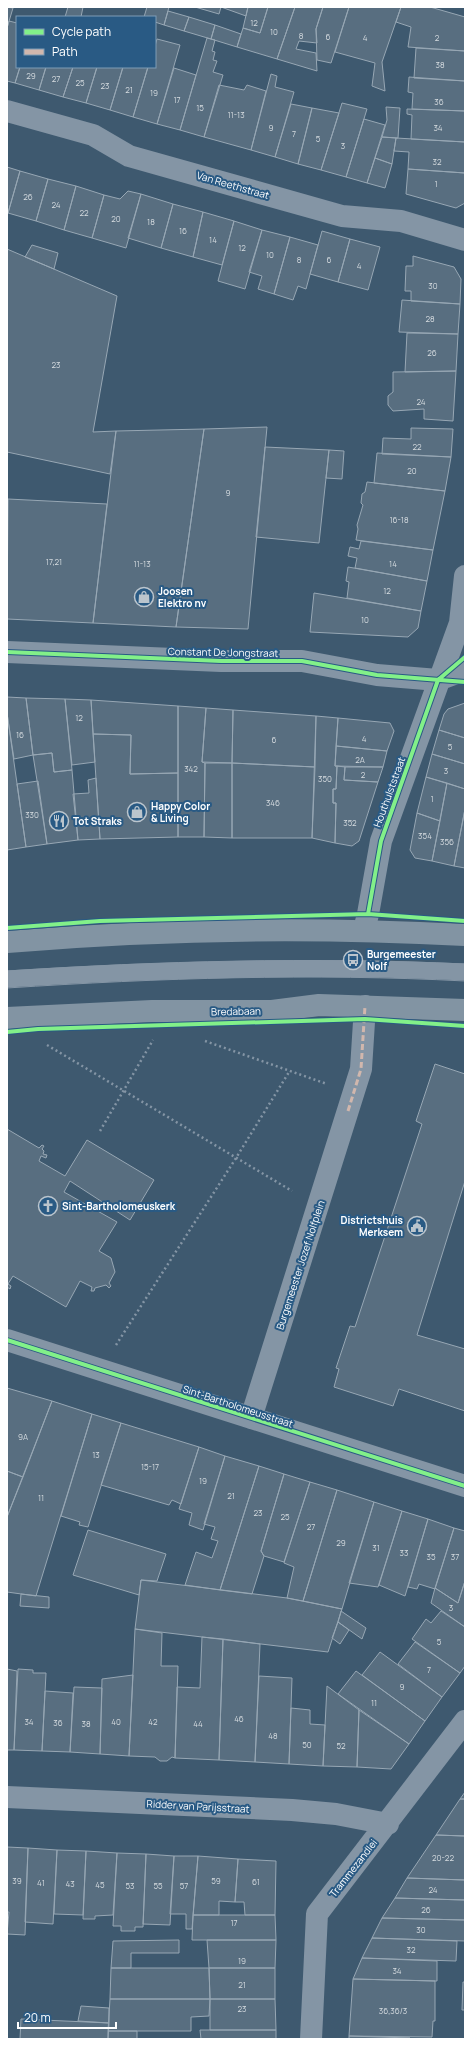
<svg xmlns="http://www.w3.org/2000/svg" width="472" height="2046" font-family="Manrope,sans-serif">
	<rect width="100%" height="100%" fill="#3e596f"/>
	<!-- building -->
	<path fill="#586e80" stroke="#97a7b4" d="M7 7 13 8 7 28Z
		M68 7H83L81 17H65Z
		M147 7H169L164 25 155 22V17H144Z
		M195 7H221L219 14Z
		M221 7H248L246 16Z
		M248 7H268L260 33 243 28Z
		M268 7H295L277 59 237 47 243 28 260 33Z
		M295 7H323L316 29 317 43 299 41 296 49 316 53 317 71 277 59Z
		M323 7H349L331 63 317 60 316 29Z
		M349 7H401L382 62 385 91 372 86 375 63 335 52Z
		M401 7H430L465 17V51L408 47 411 27 396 22Z
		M168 11 189 17 184 31 164 25Z
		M189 17 215 25 211 39 184 31Z
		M9 21 17 23V67H20L15 83 7 81V28Z
		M215 25 241 34 237 47 211 39Z
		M207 38 215 40 212 51 215 52 213 60 217 61 213 72 223 75 204 137 180 130Z
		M157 39 180 45 157 124 133 117 148 67H155V46Z
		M416 48 465 51V81L414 78Z
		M20 67H46L39 90 15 83Z
		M46 67H73L63 97 39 90Z
		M73 67H97L86 103 63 97Z
		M97 67H123L110 110 86 103Z
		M123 67H148L133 117 110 110Z
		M174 68 196 75 180 130 157 124Z
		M271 74 277 76 275 87 294 92 275 157 251 150Z
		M409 77 465 81V111L412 109 413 93 408 92Z
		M219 85 244 90 247 85 266 91 251 150 204 137Z
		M342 103 367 109 346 177 321 170Z
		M291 104 312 108 298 164 275 157Z
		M386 107 400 108 398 138 382 137 387 120Z
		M312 108 339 113 321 170 298 164Z
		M407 109 465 111V142L411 139 412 115 407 114Z
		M364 119 385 125 367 183 346 177Z
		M382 137 396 138 392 164 375 158Z
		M396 138 465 142V173L408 169 409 152 394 151Z
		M375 158 392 164 385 188 367 183Z
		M7 167 20 171 8 213H7Z
		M408 169 465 173V203L456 208 406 194Z
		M20 171 48 179 36 221 8 213Z
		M48 179 76 186 64 230 36 221Z
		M76 186 104 195 92 238 64 230Z
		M128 191 141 194 126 248 92 238 104 195 120 199Z
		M141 194 173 204 161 248 128 238Z
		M173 204 203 212 193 257 161 248Z
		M203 212 234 221 222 265 193 257Z
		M234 221 262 230 245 289 218 281Z
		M262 230 290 237 274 294 258 289 262 276 249 272Z
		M322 231 350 239 338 282 310 274Z
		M290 237 318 245 306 289 298 286 293 300 274 294Z
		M350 239 380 247 368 290 338 282Z
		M32 245 58 253 54 269 25 257Z
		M7 249 117 296 93 432 116 431 110 474 7 452Z
		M413 256 454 267 461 279 460 304 411 301V291H405L406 266H413Z
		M402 300 460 304 458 334 399 332Z
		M407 333 458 334 456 371 405 372Z
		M456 371 453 421 424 419V409L393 411 388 405V396L393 392V372Z
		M267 427 248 629 176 627 204 429Z
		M411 428 453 429 451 457 382 454 383 438 411 439Z
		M204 429 176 627 93 623 116 431Z
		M265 447 329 450 319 543 256 537Z
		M329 450 344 451 342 479 326 478Z
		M377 453 451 457 445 491 374 483Z
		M367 482 445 491 433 550 356 540 358 529 357 525 363 505 361 503 362 494 365 492Z
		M8 499 107 504 93 623 7 619Z
		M361 541 433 550 427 581 355 568 357 558 348 556 350 547 359 549Z
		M348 567 427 581 421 611 347 598 349 582 346 581Z
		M314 593 421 611 418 628 408 637 310 632Z
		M7 697 26 698 33 755 14 759 7 713Z
		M26 698 65 699 72 770 54 772 52 753 33 755Z
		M65 699 91 700 95 762 72 765Z
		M91 700 178 706V773L130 774 131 735 93 734Z
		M465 703V738L439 730 444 714 448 709Z
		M178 706 206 708 202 762 205 763 204 837H178Z
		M206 708 233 710 232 763 202 762Z
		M233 710 316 716 315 767 232 763Z
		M7 713 26 847 7 850Z
		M316 716 338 718 335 766H337L336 789H333V803H336L335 843 312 838Z
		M338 718 390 723 394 731 387 751 336 746Z
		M439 730 465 738V764L432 754Z
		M93 734 131 735 130 774 178 773V837L100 839Z
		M336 746 387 751 383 767 335 766Z
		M52 753 54 772 72 770 78 840 47 844 33 755Z
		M432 754 465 764V789L426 777Z
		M205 763H232V838L204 837Z
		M232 763 315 767 312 838H232Z
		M337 766 345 767 344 780 378 782 359 841 352 846 335 843 336 803H333V789H336Z
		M345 767H383L378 782 344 780Z
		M426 777 447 783 440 821 417 813Z
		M96 778 100 839 78 840 73 794 89 793 88 780Z
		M38 781 47 844 26 847 17 784Z
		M447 783 465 789V809L454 866 432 861Z
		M465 809V868L454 866Z
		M417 813 440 821 432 861 415 858 410 850Z
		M435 1064 465 1074V1181L417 1335 465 1349V1411L399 1389 393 1406 334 1387 339 1369 336 1368 350 1326 355 1327 422 1124 416 1121Z
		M7 1129 39 1148 42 1145 44 1146 42 1149 44 1151 43 1154 47 1155 46 1158 41 1156 39 1161 65 1176 87 1140 154 1180 130 1220 70 1181 64 1192 117 1222 99 1251 111 1258 115 1272 109 1283 111 1286 109 1288 106 1285 95 1288 94 1291H91L92 1287 80 1281 66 1307 13 1276 8 1284 11 1286 10 1289 7 1287Z
		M7 1388 52 1401 23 1477 7 1471Z
		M52 1401 92 1414 36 1596 7 1592V1517Z
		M92 1414 121 1423 88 1527 79 1525 80 1522 61 1516Z
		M121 1423 199 1447 181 1504 172 1500 169 1505 101 1485Z
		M199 1447 225 1456 203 1530 189 1525 192 1513 179 1509Z
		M225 1456 259 1466 220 1590 185 1585 196 1552 212 1558 218 1541 211 1539 215 1527 204 1524Z
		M259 1466 284 1474 261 1551 264 1556 252 1594 220 1590Z
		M7 1471 23 1477 7 1517Z
		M284 1474 310 1482 284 1562 264 1556 261 1551Z
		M310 1482 337 1490 303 1601 287 1598 294 1567 284 1563Z
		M337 1490 374 1502 342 1609 303 1601Z
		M374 1502 402 1511 378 1587 349 1583Z
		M402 1511 428 1519 405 1596 379 1585Z
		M428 1519 454 1528 435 1589 419 1584 417 1589 408 1587Z
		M454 1528 465 1531V1581L458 1603 435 1588Z
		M88 1530 166 1554 157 1581 141 1580 139 1595 73 1575Z
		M141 1580 287 1598 342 1609 328 1652 135 1629Z
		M465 1581V1627L431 1603 435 1588 458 1603Z
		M21 1594 49 1597V1608L20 1606Z
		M341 1611 366 1628 362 1639 338 1622Z
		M441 1611 465 1627V1666L460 1673 412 1639 426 1619 431 1623Z
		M338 1622 349 1630 340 1644 332 1638Z
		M135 1629 162 1633 161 1666H178L175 1758 172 1757 167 1761H160L155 1757 129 1756Z
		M202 1637 223 1639 219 1760 175 1758 177 1687 200 1688Z
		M223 1639 260 1644 255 1762 219 1760Z
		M415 1642 460 1673 442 1697 398 1664Z
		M380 1652 442 1697 425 1721 362 1675Z
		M7 1669 17 1671 14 1750H7Z
		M18 1669 33 1670V1673H46L42 1751 14 1750Z
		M356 1671 425 1721 409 1744 338 1694Z
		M133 1675 129 1756 100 1754 102 1679Z
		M259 1676 292 1678 289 1764 255 1762Z
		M327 1686 359 1710 357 1767 323 1766Z
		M74 1687 102 1688 100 1754 70 1752Z
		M45 1691 73 1693 70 1752 42 1751Z
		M291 1708 310 1710V1724L325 1725 323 1766 289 1764Z
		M359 1710 409 1744 391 1769 357 1767Z
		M465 1792V1799H460Z
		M460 1799H465V1836L436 1835Z
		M436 1835 465 1836V1880L407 1878Z
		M7 1847 28 1848 25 1935 7 1934 9 1912H7Z
		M28 1848 57 1850 53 1924 25 1922Z
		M57 1850 86 1851 83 1915 54 1914Z
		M86 1851 117 1853 113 1915 95 1916V1919H83Z
		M117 1853 146 1854 143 1927H135V1931H121V1926H113Z
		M146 1854 174 1856 170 1925 143 1924Z
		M174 1856H198L192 1929H186V1914H170Z
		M198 1856 238 1859 235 1902 219 1901V1915H193Z
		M238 1859 276 1861 275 1915H245L244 1902H235Z
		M407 1878 465 1880V1900L395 1898Z
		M395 1898 465 1900V1920L382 1918Z
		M193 1915H275L276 1940H192Z
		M382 1918 465 1920V1941L372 1938Z
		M372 1938 457 1941 456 1961 362 1958Z
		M179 1940V1953H131V1968H111L113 1941Z
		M207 1940H276L275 1968H209Z
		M362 1958 437 1961V1981L353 1979Z
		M111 1968H209L210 1999H110Z
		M209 1968H275V1999H210Z
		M353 1979 435 1981V2021H433L432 2037 349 2036Z
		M463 1982H465V2010H462Z
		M110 1999H210L209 2016 191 2017V2031H108Z
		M210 1999H275L276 2030H210Z
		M81 2006 109 2008V2023L78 2021Z
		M21 2019 109 2023 108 2039H20Z
		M200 2030H276V2039H201Z
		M108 2031H137V2039H108Z
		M349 2036 410 2038 349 2039Z"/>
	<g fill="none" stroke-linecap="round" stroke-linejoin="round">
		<!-- path -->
		<path stroke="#8495a5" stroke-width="2.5" stroke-dasharray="2 3" stroke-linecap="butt" d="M205 1041 327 1084
			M47 1045 292 1191
			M100 1131 153 1040
			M116 1345 236 1158 289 1072"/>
		<!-- lane -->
		<path stroke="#8495a5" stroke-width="17" d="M7 979C159 969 312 965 465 972"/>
		<!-- street -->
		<path stroke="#8495a5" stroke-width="22" d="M7 111 93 135 129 156 342 216 401 221 465 240
			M7 652 221 661H302L377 675 438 680 465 670
			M364 930 368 914 381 841 460 623 465 576
			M7 1340 465 1486
			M251 1418 361 1069 365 1006
			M7 1797 292 1810 336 1814 388 1824
			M311 2039 317 1914 465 1721"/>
		<!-- primary -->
		<path stroke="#8294a3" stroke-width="22" d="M7 942C159 929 312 927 465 935
			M7 1018 152 1011H272L319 1005 465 1010"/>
		<!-- tram -->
		<path stroke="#8495a5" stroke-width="1" d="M7 971C160 961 312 957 465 964
			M7 988C160 978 312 973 465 981"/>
		<!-- quiet -->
		<path stroke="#d1b7ad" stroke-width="3" stroke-dasharray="6 3" stroke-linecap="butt" d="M348 1111 361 1069 365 1006"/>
		<!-- cycleway casing -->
		<g stroke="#295a84" stroke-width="6">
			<path id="cycleway" d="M7 652 221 661H302L377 675 465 682
				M368 914 381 841 438 680 465 657
				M7 928 100 921 368 914 465 921
				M7 1032 38 1029 365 1019 465 1026
				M7 1340 465 1486"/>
		</g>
		<!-- cycleway -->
		<use href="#cycleway" stroke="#82f089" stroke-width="4"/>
	</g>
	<!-- icons -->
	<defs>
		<g id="shop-ring" transform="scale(1)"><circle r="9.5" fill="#295a84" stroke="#bbc5cd" stroke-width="1.5"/><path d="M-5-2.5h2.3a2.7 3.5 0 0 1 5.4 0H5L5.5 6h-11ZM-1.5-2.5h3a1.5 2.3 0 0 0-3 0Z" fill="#bbc5cd"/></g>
		<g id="restaurant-ring" transform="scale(1)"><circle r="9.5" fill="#295a84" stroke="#bbc5cd" stroke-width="1.5"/><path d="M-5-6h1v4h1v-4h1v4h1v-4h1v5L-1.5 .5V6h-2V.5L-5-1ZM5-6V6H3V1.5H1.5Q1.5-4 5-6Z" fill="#bbc5cd"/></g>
		<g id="bus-ring" transform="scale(1)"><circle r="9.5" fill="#295a84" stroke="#bbc5cd" stroke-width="1.5"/><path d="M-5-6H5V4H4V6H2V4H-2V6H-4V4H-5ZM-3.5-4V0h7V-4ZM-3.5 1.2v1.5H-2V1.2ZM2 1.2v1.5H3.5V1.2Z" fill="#bbc5cd"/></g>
		<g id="church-ring" transform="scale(1)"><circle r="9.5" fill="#295a84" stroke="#bbc5cd" stroke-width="1.5"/><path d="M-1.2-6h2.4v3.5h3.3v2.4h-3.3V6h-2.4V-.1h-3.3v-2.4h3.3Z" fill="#bbc5cd"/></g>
		<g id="civic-ring" transform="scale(1)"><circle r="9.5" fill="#295a84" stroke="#bbc5cd" stroke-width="1.5"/><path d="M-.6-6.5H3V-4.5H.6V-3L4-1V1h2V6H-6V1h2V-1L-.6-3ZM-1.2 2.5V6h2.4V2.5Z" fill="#bbc5cd"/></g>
	</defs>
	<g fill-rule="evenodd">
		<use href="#shop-ring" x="144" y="597"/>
		<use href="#shop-ring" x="137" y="812"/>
		<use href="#restaurant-ring" x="59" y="821"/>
		<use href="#bus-ring" x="353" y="960"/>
		<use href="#church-ring" x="48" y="1206"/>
		<use href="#civic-ring" x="417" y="1226"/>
	</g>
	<g text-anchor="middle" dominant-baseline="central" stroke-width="4" stroke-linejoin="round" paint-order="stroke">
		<!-- number labels -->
		<g font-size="8" fill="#d5dbdf">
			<text x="254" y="22">12</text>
			<text x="274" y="31">10</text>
			<text x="301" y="35">8</text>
			<text x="328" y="36">6</text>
			<text x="365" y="37">4</text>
			<text x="437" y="37">2</text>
			<text x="440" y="64">38</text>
			<text x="31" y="75">29</text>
			<text x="56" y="78">27</text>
			<text x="80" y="82">25</text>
			<text x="105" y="85">23</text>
			<text x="129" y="89">21</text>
			<text x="154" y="92">19</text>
			<text x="177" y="99">17</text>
			<text x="439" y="101">36</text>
			<text x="200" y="107">15</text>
			<text x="236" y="114">11-13</text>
			<text x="271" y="127">9</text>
			<text x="438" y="127">34</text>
			<text x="294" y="133">7</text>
			<text x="318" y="138">5</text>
			<text x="343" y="145">3</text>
			<text x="437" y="161">32</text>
			<text x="436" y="183">1</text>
			<text x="28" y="196">26</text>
			<text x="56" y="204">24</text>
			<text x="84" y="212">22</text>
			<text x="116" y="218">20</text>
			<text x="151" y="221">18</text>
			<text x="183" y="230">16</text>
			<text x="213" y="239">14</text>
			<text x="242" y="247">12</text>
			<text x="270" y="254">10</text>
			<text x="299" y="259">8</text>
			<text x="329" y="259">6</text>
			<text x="359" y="265">4</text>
			<text x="433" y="285">30</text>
			<text x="430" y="318">28</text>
			<text x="432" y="352">26</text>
			<text x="56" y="364">23</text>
			<text x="421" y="401">24</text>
			<text x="417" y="446">22</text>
			<text x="412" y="470">20</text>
			<text x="228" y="492">9</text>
			<text x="399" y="519">16-18</text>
			<text x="54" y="561">17,21</text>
			<text x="142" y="563">11-13</text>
			<text x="393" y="563">14</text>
			<text x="387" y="590">12</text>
			<text x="365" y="619">10</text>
			<text x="79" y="717">12</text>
			<text x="20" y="734">16</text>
			<text x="364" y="738">4</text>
			<text x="274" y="739">6</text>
			<text x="450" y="746">5</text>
			<text x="360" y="759">2A</text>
			<text x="191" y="768">342</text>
			<text x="446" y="770">3</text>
			<text x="363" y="774">2</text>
			<text x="325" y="778">350</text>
			<text x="432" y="798">1</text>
			<text x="273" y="802">346</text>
			<text x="32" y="814">330</text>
			<text x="350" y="822">352</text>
			<text x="425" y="835">354</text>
			<text x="447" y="841">356</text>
			<text x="23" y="1436">9A</text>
			<text x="96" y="1454">13</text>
			<text x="150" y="1466">15-17</text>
			<text x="203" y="1480">19</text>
			<text x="231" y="1495">21</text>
			<text x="41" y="1497">11</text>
			<text x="258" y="1512">23</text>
			<text x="285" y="1516">25</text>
			<text x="311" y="1526">27</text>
			<text x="341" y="1542">29</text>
			<text x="376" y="1547">31</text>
			<text x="404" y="1552">33</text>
			<text x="431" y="1556">35</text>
			<text x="455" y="1556">37</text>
			<text x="451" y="1607">3</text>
			<text x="439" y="1641">5</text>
			<text x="429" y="1669">7</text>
			<text x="402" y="1686">9</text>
			<text x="374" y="1702">11</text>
			<text x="239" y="1718">46</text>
			<text x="29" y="1721">34</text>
			<text x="116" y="1721">40</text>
			<text x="153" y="1721">42</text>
			<text x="58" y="1722">36</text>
			<text x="86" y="1723">38</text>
			<text x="198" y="1723">44</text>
			<text x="273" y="1735">48</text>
			<text x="307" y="1744">50</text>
			<text x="341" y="1745">52</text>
			<text x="443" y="1857">20-22</text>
			<text x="17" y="1880">39</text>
			<text x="216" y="1880">59</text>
			<text x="256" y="1881">61</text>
			<text x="41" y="1882">41</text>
			<text x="70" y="1883">43</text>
			<text x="100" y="1884">45</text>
			<text x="130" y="1885">53</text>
			<text x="158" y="1885">55</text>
			<text x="184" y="1885">57</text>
			<text x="433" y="1889">24</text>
			<text x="426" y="1909">26</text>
			<text x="234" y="1922">17</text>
			<text x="421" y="1929">30</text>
			<text x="411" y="1949">32</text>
			<text x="242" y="1960">19</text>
			<text x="397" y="1970">34</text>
			<text x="242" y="1984">21</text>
			<text x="242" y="2008">23</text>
			<text x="393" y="2010">36,36/3</text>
		</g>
		<!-- street labels -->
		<g font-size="10" fill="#fff" stroke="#295a84">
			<text transform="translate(233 185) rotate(16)">Van Reethstraat</text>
			<text transform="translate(223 652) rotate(1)">Constant De Jongstraat</text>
			<text transform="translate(389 792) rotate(-70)">Houthulststraat</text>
			<text transform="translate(236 1011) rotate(-1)">Bredabaan</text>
			<text transform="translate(300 1265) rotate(-72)">Burgemeester Jozef Nolfplein</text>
			<text transform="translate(238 1406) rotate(18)">Sint-Bartholomeusstraat</text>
			<text transform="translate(198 1806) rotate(3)">Ridder van Parijsstraat</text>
			<text transform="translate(353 1868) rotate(-52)">Trammezandlei</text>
		</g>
		<!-- poi labels -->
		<g font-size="10" font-weight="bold" fill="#fff" stroke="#295a84" text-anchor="start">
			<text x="158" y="591">Joosen<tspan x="158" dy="12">Elektro nv</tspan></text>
			<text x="151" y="806">Happy Color<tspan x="151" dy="12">&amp; Living</tspan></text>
			<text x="73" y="821">Tot Straks</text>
			<text x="367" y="954">Burgemeester<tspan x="367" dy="12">Nolf</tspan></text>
			<text x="62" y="1206">Sint-Bartholomeuskerk</text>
			<text x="403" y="1220" text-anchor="end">Districtshuis<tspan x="403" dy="12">Merksem</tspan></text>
		</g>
	</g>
	<!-- border -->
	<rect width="472" height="2046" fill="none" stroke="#ffffff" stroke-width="16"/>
	<!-- legend -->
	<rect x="16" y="16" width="140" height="52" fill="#295a84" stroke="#7f9cb5"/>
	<rect x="24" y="29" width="20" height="6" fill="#82f089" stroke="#7f9cb5"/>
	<text x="52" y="36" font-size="12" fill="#ffffff">Cycle path</text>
	<rect x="24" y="49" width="20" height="6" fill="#d1b7ad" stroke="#7f9cb5"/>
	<text x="52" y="56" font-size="12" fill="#ffffff">Path</text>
	<!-- scale -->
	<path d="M18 2022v6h98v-6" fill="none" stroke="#ffffff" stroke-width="2"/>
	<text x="24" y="2022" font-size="12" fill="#ffffff" stroke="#295a84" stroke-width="3" paint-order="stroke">20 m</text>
</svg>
